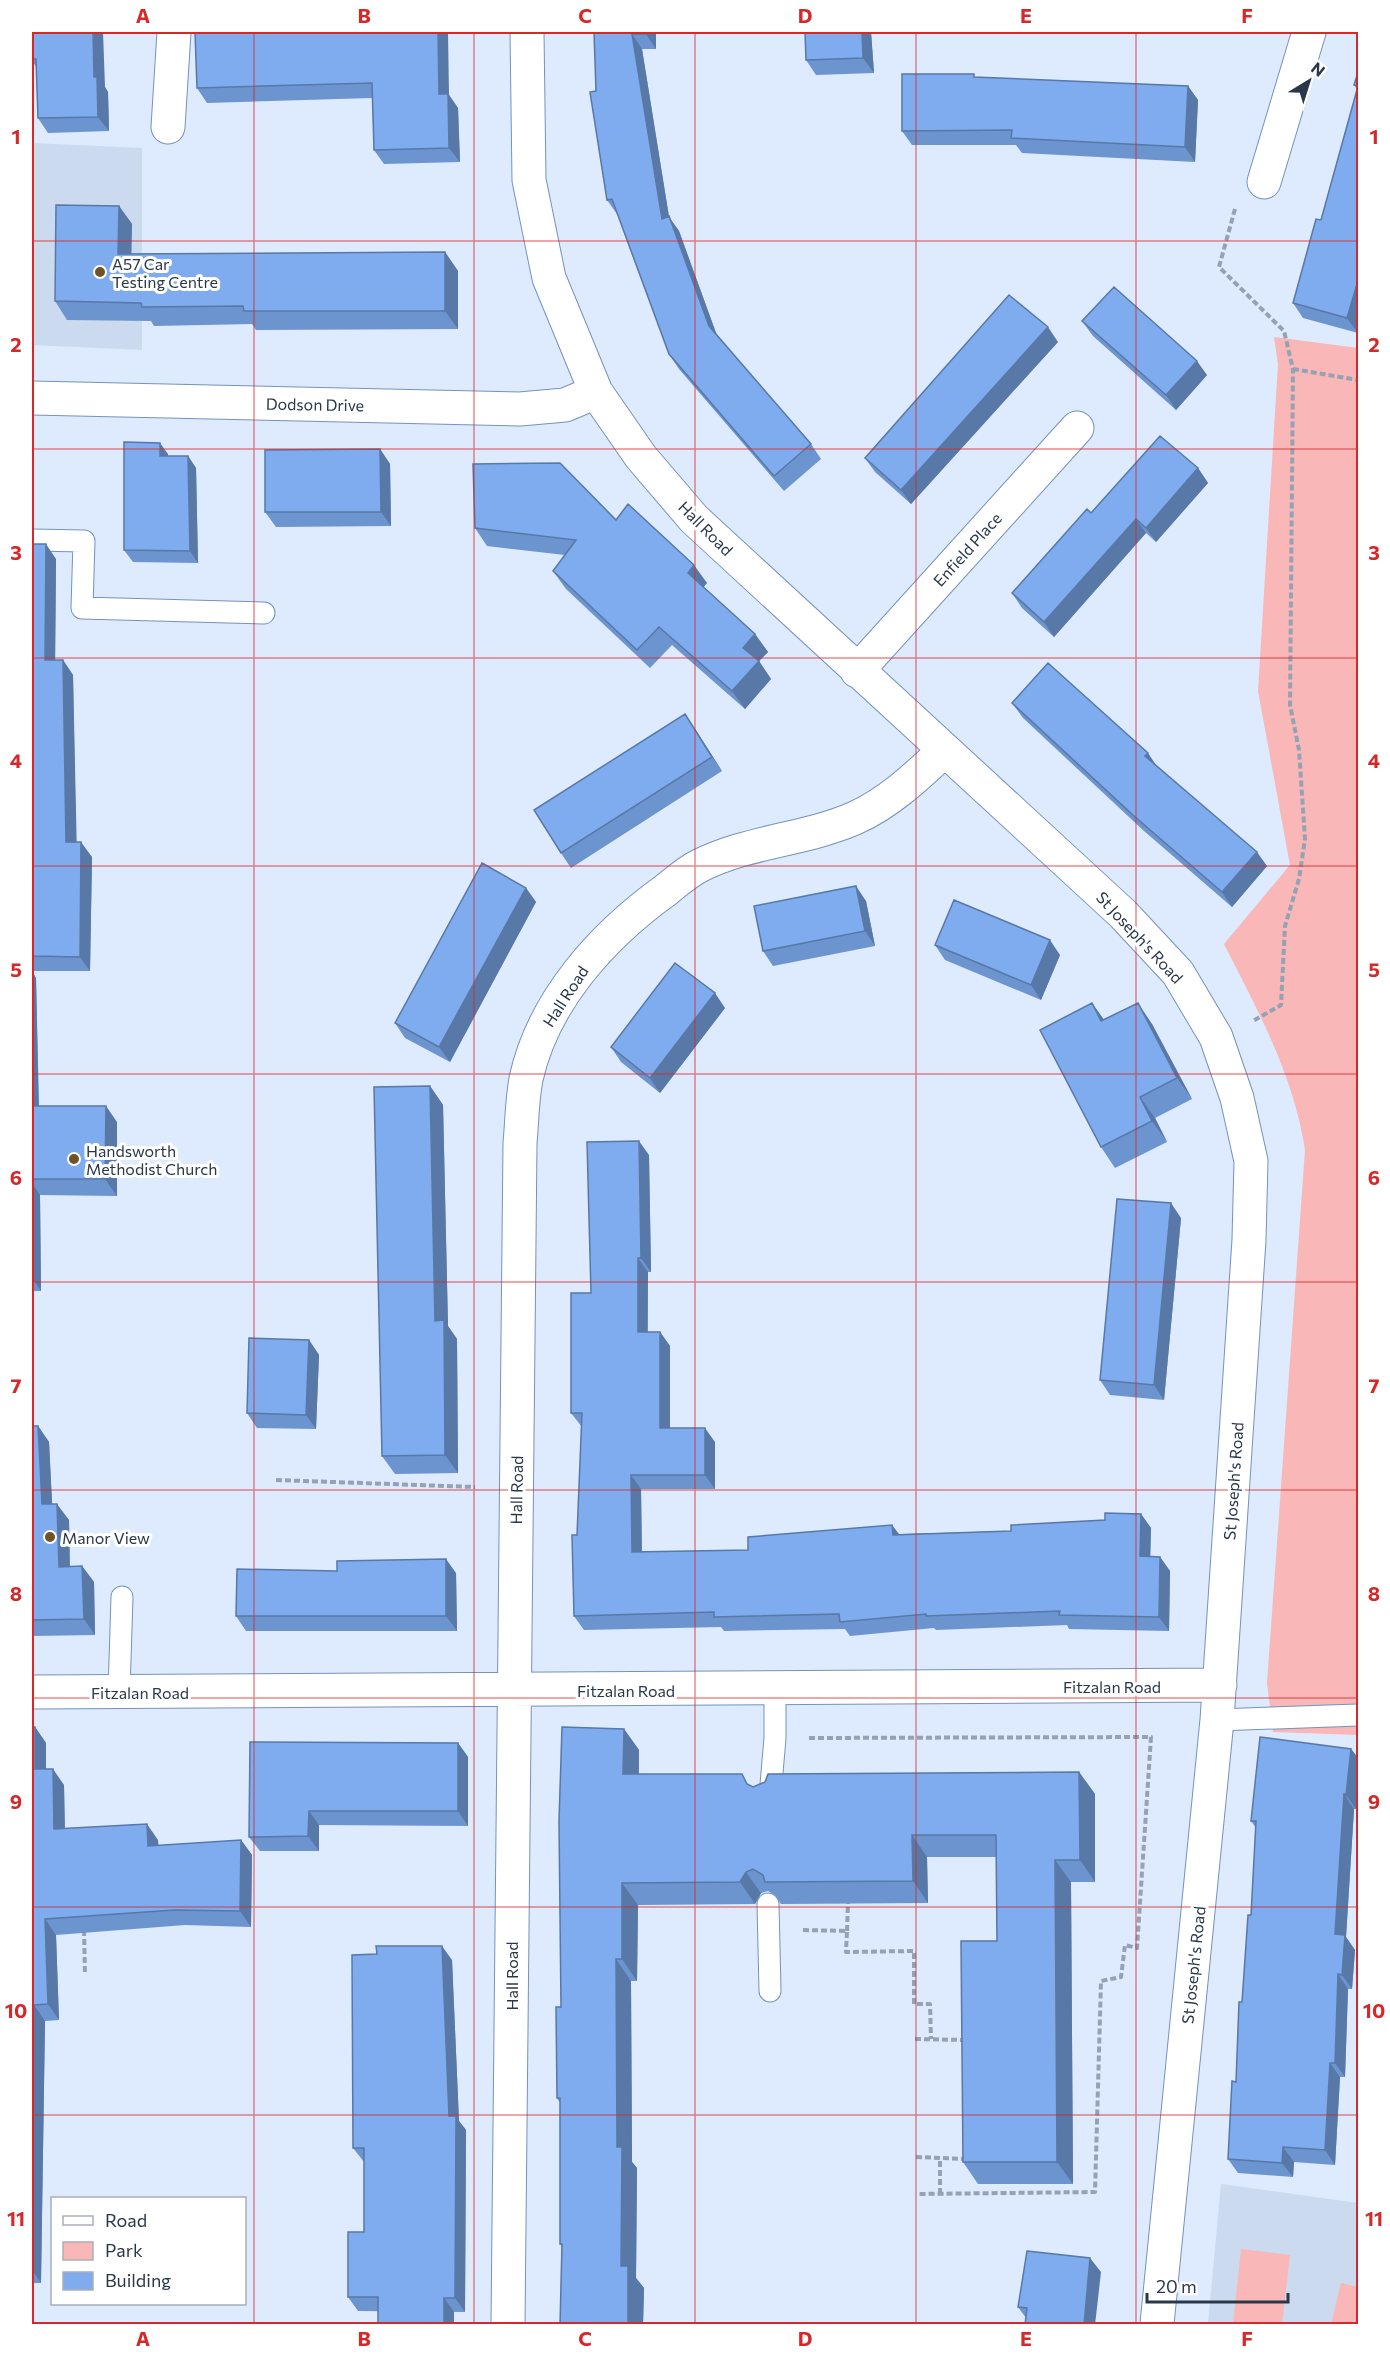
<svg xmlns="http://www.w3.org/2000/svg" width="1390" height="2356" font-family="Commissioner,sans-serif">
	<rect width="100%" height="100%" fill="#deeafd"/>
	<!-- built -->
	<path fill="#cbdaee" d="M32 143 142 148V350L32 345Z
		M1221 2184 1358 2203V2324H1208Z"/>
	<!-- green -->
	<path fill="#f9b7b8" d="M1274 337 1358 348V1735L1273 1732 1267 1683 1305 1150C1294 1076 1258 1011 1224 944L1290 865 1258 691 1278 364Z
		M1241 2249 1290 2255 1282 2324H1233Z
		M1341 2283 1358 2287V2324H1331Z"/>
	<g fill="none" stroke-linecap="round" stroke-linejoin="round">
		<!-- lane casing -->
		<g stroke="#7592bc" stroke-width="23">
			<path id="lane" d="M32 540 84 541 82 608 264 613
				M119 1692 122 1597
				M1217 1720 1358 1715
				M770 1796 775 1738V1689
				M768 1904 770 1991"/>
		</g>
		<!-- street casing -->
		<g stroke="#7592bc" stroke-width="35">
			<path id="street" d="M527 32 529 180 549 278 596 392 641 457 694 519 1123 914 1178 973 1216 1037 1237 1098 1251 1161 1249 1240 1217 1720 1157 2324
				M168 127 174 32
				M1264 182 1309 32
				M32 398 520 409 565 405 596 392
				M857 671 1077 428
				M32 1692 1220 1685
				M508 2324 520 1143C522 1122 522 1100 526 1079 543 1001 602 936 666 890 676 882 687 872 699 866 748 841 805 840 855 818 889 803 918 775 945 750"/>
		</g>
		<!-- path -->
		<path stroke="#95a2b4" stroke-width="4" stroke-dasharray="6 3" stroke-linecap="butt" d="M1235 209 1219 267 1284 331 1293 369 1290 705 1299 750 1305 839 1299 879 1285 926 1281 1005 1253 1021
			M1293 369 1358 380
			M276 1480 475 1487
			M809 1738 1151 1737 1137 1948 1125 1945 1121 1977 1101 1981 1095 2192 917 2194
			M84 1930 85 1974
			M803 1930 847 1931 846 1952 914 1951V2004H930L931 2039
			M847 1931 848 1903
			M915 2039 965 2040
			M916 2157 965 2159
			M940 2194V2158"/>
		<!-- lane -->
		<use href="#lane" stroke="#fff" stroke-width="21"/>
		<!-- street -->
		<use href="#street" stroke="#fff" stroke-width="33"/>
	</g>
	<!-- wall -->
	<path fill="#6c94ce" d="M32 32 105 87 108 92 109 131 48 133 38 118 36 67 32 60Z
		M195 32 449 95 458 108 460 162 384 164 374 150 372 98 207 103 197 88Z
		M594 32H656V49H642L669 217 679 231 717 336 811 444 821 459 784 491 679 369 669 354 617 214 607 200 596 91Z
		M871 32 874 73 816 75 806 60Z
		M1359 69V329L1358 333 1303 318 1293 303 1321 220 1357 89 1354 85Z
		M976 77 1188 86 1198 100 1195 162 1022 153 1016 145H912L902 131Z
		M119 206 132 224 131 254 445 252 458 271V329L256 330 252 324 154 326 151 321 67 320 55 301Z
		M1082 321 1207 375 1176 410 1093 336Z
		M1058 342 911 504 875 472 865 458Z
		M380 449 390 464 391 526 276 527 265 512Z
		M168 454V456H188L196 468 198 563 133 562 124 550Z
		M1198 468 1208 483 1156 542 1146 533 1054 637 1022 608 1012 593 1091 513Z
		M616 520 707 583 703 587 755 634 768 652 759 661 771 679 745 709 672 645 650 668 566 589 553 571 565 555 487 546 475 528Z
		M32 544 56 559 55 660H63L73 675 76 842 92 857 90 971H32L36 978 39 1106 117 1122V1196L40 1195 41 1291H32Z
		M1012 703 1156 765 1267 866 1232 907 1144 831 1023 718Z
		M695 729 722 771 571 868 561 853Z
		M526 888 536 902 450 1062 405 1038 395 1023Z
		M866 901 875 946 773 966 763 951Z
		M935 945 1060 955 1041 1000 945 960Z
		M1092 1003 1104 1020 1152 1024 1192 1099 1155 1118 1167 1142 1115 1168 1101 1147Z
		M725 1008 660 1093 621 1062 611 1047Z
		M430 1086 443 1105 448 1326 457 1339 458 1473 395 1474 382 1456Z
		M649 1155 651 1272H648V1332H660L670 1346V1428L715 1442V1489H641L642 1552 748 1550 892 1525 899 1534 1011 1531 1105 1520 1141 1514 1151 1528 1150 1556 1160 1557 1170 1571 1169 1631 1069 1629 1067 1625 936 1630 934 1628 850 1636 845 1629 724 1631 721 1627 584 1630 574 1616 582 1427 571 1413 591 1293Z
		M1181 1218 1164 1400 1110 1395 1100 1380Z
		M309 1340 319 1355 316 1429 257 1428 247 1413Z
		M32 1426H38L49 1442 52 1504 69 1520 70 1567 82 1566 94 1582 95 1635 32 1636Z
		M456 1573 457 1631H246L236 1616Z
		M32 1727H35L46 1743V1769L64 1785 65 1829 158 1840V1846L241 1840 252 1855 251 1927 185 1925 56 1935 59 2020 45 2021 41 2283H32Z
		M624 1729 639 1750V1774L750 1786 753 1787 1079 1772 1095 1794V1882H1071L1073 2184H978L963 2162 997 1941 996 1857H927L928 1903 781 1904 775 1895 768 1891 761 1893 755 1904 638 1905 637 1981H631L632 2162 637 2168 636 2278 644 2288 643 2325H560L562 2247 560 2244V2103L557 2098 561 2007Z
		M458 1743 468 1757V1826L319 1825V1851H260L249 1837Z
		M1351 1749 1359 1759V1790L1356 1809H1354L1346 1937 1355 1950 1352 1989H1348L1345 2077H1340L1335 2165 1294 2162 1293 2177 1238 2173 1228 2159 1236 2082 1242 2002 1251 1915 1256 1828 1251 1821Z
		M452 1960 459 2121 466 2130 465 2312 358 2311 348 2297 364 2232V2162L353 2148Z
		M1101 2272 1026 2318 1018 2307Z"/>
	<!-- shaded-wall -->
	<path fill="#5878a7" d="M93 32H103L105 87 108 92 109 131 98 117 94 77Z
		M438 32H448L449 95 458 108 460 162 449 148 439 94Z
		M646 32H656V49L646 34Z
		M862 32H871L874 73 863 58Z
		M632 34 642 49 669 217 679 231 719 341 709 326 662 219Z
		M1188 86 1198 100 1195 162 1185 147Z
		M119 206 132 224 131 272 118 254Z
		M445 252 458 271V329L445 311Z
		M1359 277V329L1358 333 1347 318Z
		M1048 327 1058 342 911 504 901 490Z
		M1197 361 1207 375 1176 410 1166 395Z
		M160 443 168 454V468L160 456Z
		M380 449 390 464 391 526 381 512Z
		M188 456 196 468 198 563 190 551Z
		M1198 468 1208 483 1156 542 1146 528Z
		M1136 519 1146 533 1054 637 1044 622Z
		M46 544 56 559 55 675 45 660Z
		M694 565 707 583 700 591 688 573Z
		M755 634 768 652 759 661 771 679 745 709 732 691 743 648Z
		M63 660 73 675 77 857 66 842Z
		M685 714 695 729 722 771 712 757Z
		M1148 753 1158 768 1145 756Z
		M81 842 92 857 90 971 80 957Z
		M1257 852 1267 866 1232 907 1222 892Z
		M856 886 866 901 875 946 865 931Z
		M526 888 536 902 450 1062 439 1047Z
		M1050 940 1060 955 1041 1000 1031 985Z
		M32 971 36 978 39 1122 32 1111Z
		M715 993 725 1008 660 1093 650 1078Z
		M1092 1003 1107 1024 1101 1021Z
		M1138 1003 1152 1024 1192 1099 1177 1078Z
		M430 1086 443 1105 448 1326 457 1339 458 1473 445 1455 435 1321Z
		M1140 1097 1155 1118 1167 1142 1152 1121Z
		M106 1106 117 1122V1196L105 1179Z
		M639 1141 649 1155 651 1272 641 1258Z
		M32 1183 40 1195 41 1291 32 1278Z
		M1171 1203 1181 1218 1164 1400 1154 1385Z
		M638 1258 648 1272 647 1346 638 1332Z
		M660 1332 670 1346V1442L660 1428Z
		M309 1340 319 1355 316 1429 306 1415Z
		M38 1426 49 1442 53 1521 42 1504Z
		M705 1428 715 1442V1489L705 1475Z
		M631 1475 641 1489 642 1566 632 1552Z
		M57 1504 69 1520 70 1583 59 1567Z
		M1141 1514 1151 1528 1150 1570 1140 1556Z
		M892 1525 902 1539 893 1535Z
		M1160 1557 1170 1571 1169 1631 1159 1617Z
		M446 1559 456 1573 457 1631 446 1616Z
		M82 1566 94 1582 95 1635 84 1619Z
		M35 1727 46 1743V1785L35 1769Z
		M624 1729 639 1750 638 1796 623 1774Z
		M458 1743 468 1757V1826L458 1811Z
		M1351 1749 1359 1759V1790L1356 1809 1346 1795Z
		M53 1769 64 1785 65 1845 54 1829Z
		M1079 1772 1095 1794V1882L1080 1860Z
		M1344 1794 1354 1809 1346 1937 1355 1950 1352 1989 1342 1975 1335 1934Z
		M309 1811 319 1825V1851L308 1836Z
		M147 1824 158 1840 160 1862 148 1846Z
		M912 1835 927 1857 928 1903 913 1881Z
		M241 1840 252 1855 251 1927 240 1911Z
		M1055 1860 1071 1882 1073 2184 1057 2162Z
		M746 1872 761 1893 755 1904 740 1882Z
		M622 1883 638 1905 637 1981 622 1959Z
		M45 1919 56 1935 59 2020 48 2004Z
		M442 1946 452 1960 459 2121 466 2130 465 2312 455 2298 449 2116Z
		M616 1959 631 1981 632 2162 637 2168 636 2278 644 2288 643 2325H628L621 2266 617 2147Z
		M1338 1974 1348 1989 1345 2077 1335 2063Z
		M34 2005 45 2021 41 2283 32 2270V2150Z
		M1330 2063 1340 2077 1335 2165 1325 2150Z
		M1283 2147 1294 2162 1293 2177 1282 2163Z
		M1090 2258 1101 2272 1095 2325H1084Z
		M444 2298 454 2312V2325H444Z"/>
	<!-- building -->
	<path fill="#7eacef" stroke="#5878a7" stroke-width="1.5" d="M32 32H93L94 77H97L98 117 38 118 36 59H32Z
		M195 32H438L439 94H448L449 148 374 150 372 83 197 88Z
		M594 32H646V34H632L662 219 669 216 709 326 811 444 774 476 669 354 612 199 607 200 590 92 596 91Z
		M805 32H862L863 58 806 60Z
		M1359 69V277L1347 318 1293 303 1316 219 1321 220 1358 86 1354 85Z
		M902 74H974V77L1188 86 1185 147 1011 138 1012 130 902 131Z
		M56 205 119 206 118 254 445 252V311H244L243 306 142 307 141 303 55 301Z
		M1114 287 1197 361 1166 395 1082 321Z
		M1009 295 1048 327 901 490 865 458Z
		M1160 436 1198 468 1146 528 1136 519 1044 622 1012 593 1087 509 1091 513Z
		M124 442 160 443V456H188L190 551 124 550Z
		M380 449 381 512H265V450Z
		M560 463 616 520 628 504 694 565 688 573 755 634 743 648 759 661 732 691 659 627 637 650 553 571 576 540 475 528 473 464Z
		M32 544H46L45 660H63L66 842H81L80 957 32 956Z
		M1048 663 1148 753 1145 756 1257 852 1222 892 1134 816 1012 703Z
		M685 714 712 757 561 853 534 810Z
		M482 863 526 888 439 1047 395 1023Z
		M856 886 865 931 763 951 754 906Z
		M954 900 1050 940 1031 985 935 945Z
		M675 963 715 993 650 1078 611 1047Z
		M1092 1003 1101 1021 1138 1003 1177 1078 1140 1097 1152 1121 1101 1147 1040 1030Z
		M430 1086 435 1321 444 1320 445 1455 382 1456 374 1087Z
		M32 1106H106L105 1179H32Z
		M639 1141 641 1258H638V1332H660V1428H705V1475H631L632 1552 748 1550V1537L892 1525 893 1535 1011 1531V1525L1105 1520V1513L1141 1514 1140 1556 1160 1557 1159 1617 1059 1615 1060 1611 926 1616V1614L840 1622 839 1614 714 1617V1612L574 1616 572 1535H577L582 1413H571V1293H591L587 1142Z
		M1117 1199 1171 1203 1154 1385 1100 1380Z
		M249 1338 309 1340 306 1415 247 1413Z
		M32 1426H38L42 1504H57L59 1567 82 1566 84 1619 32 1620Z
		M446 1559V1616H236L237 1569 337 1571V1561Z
		M32 1727H35V1769H53L54 1829 147 1824 148 1846 241 1840 240 1911 174 1910 45 1919 48 2004 34 2005 32 2150Z
		M562 1727 624 1729 623 1774H742L747 1784 753 1787 765 1782 768 1774 1079 1772 1080 1860H1055L1057 2162H963L961 1941H997L996 1835H912L913 1881 765 1882 763 1875 753 1869 746 1872 740 1882 622 1883V1959H616L617 2147H622L621 2266H628V2325H560L562 2244H560V2098H557L556 2007H561L559 1821Z
		M1260 1737 1351 1749 1346 1795 1344 1794 1335 1934 1345 1935 1342 1975 1338 1974 1335 2063H1330L1325 2150 1283 2147 1282 2163 1228 2159 1232 2081 1236 2082 1239 2002H1242L1248 1915H1251L1256 1821H1251Z
		M250 1742 458 1743V1811H309L308 1836 249 1837Z
		M376 1946H442L449 2116H456L455 2298H444V2325H378V2297H348V2232H364V2148H353L352 1955 377 1954Z
		M1027 2251 1090 2258 1084 2325H1025L1027 2308 1018 2307Z"/>
	<!-- grid -->
	<path fill="none" stroke="#d62828" stroke-width="1.5" stroke-opacity="0.55" d="M254 32V2324M474 32V2324M695 32V2324M916 32V2324M1136 32V2324M32 241H1358M32 449H1358M32 658H1358M32 866H1358M32 1074H1358M32 1282H1358M32 1490H1358M32 1698H1358M32 1907H1358M32 2115H1358"/>
	<!-- markers -->
	<g fill="#6f5326" stroke="#fff" stroke-width="2">
		<circle cx="100" cy="272" r="6"/>
		<circle cx="74" cy="1159" r="6"/>
		<circle cx="50" cy="1537" r="6"/>
	</g>
	<g text-anchor="middle" dominant-baseline="central" stroke-width="6" stroke-linejoin="round" paint-order="stroke">
		<!-- poi labels -->
		<g font-size="16" fill="#2a3748" stroke="#fff" text-anchor="start">
			<text x="112" y="263">A57 Car<tspan x="112" dy="18">Testing Centre</tspan></text>
			<text x="86" y="1150">Handsworth<tspan x="86" dy="18">Methodist Church</tspan></text>
			<text x="62" y="1537">Manor View</text>
		</g>
		<!-- street labels -->
		<g font-size="16" fill="#2a3748" stroke="#fff">
			<text transform="translate(315 404) rotate(1)">Dodson Drive</text>
			<text transform="translate(706 528) rotate(45)">Hall Road</text>
			<text transform="translate(967 549) rotate(-48)">Enfield Place</text>
			<text transform="translate(1140 937) rotate(47)">St Joseph's Road</text>
			<text transform="translate(565 996) rotate(-57)">Hall Road</text>
			<text transform="translate(1233 1481) rotate(-86)">St Joseph's Road</text>
			<text transform="translate(516 1490) rotate(-89)">Hall Road</text>
			<text x="1112" y="1686">Fitzalan Road</text>
			<text x="626" y="1690">Fitzalan Road</text>
			<text x="140" y="1692">Fitzalan Road</text>
			<text transform="translate(1193 1965) rotate(-84)">St Joseph's Road</text>
			<text transform="translate(511 1976) rotate(-90)">Hall Road</text>
		</g>
	</g>
	<!-- border -->
	<rect width="1390" height="2356" fill="none" stroke="#ffffff" stroke-width="66"/>
	<!-- legend -->
	<rect x="51" y="2197" width="195" height="108" fill="#ffffff" stroke="#aaafb6" stroke-width="1.5"/>
	<rect x="63" y="2216" width="30" height="9" fill="#ffffff" stroke="#aaafb6" stroke-width="1.5"/>
	<text x="105" y="2227" font-size="18" fill="#2a3748">Road</text>
	<rect x="63" y="2242" width="30" height="18" fill="#f9b7b8" stroke="#aaafb6" stroke-width="1.5"/>
	<text x="105" y="2257" font-size="18" fill="#2a3748">Park</text>
	<rect x="63" y="2272" width="30" height="18" fill="#7eacef" stroke="#aaafb6" stroke-width="1.5"/>
	<text x="105" y="2287" font-size="18" fill="#2a3748">Building</text>
	<!-- north arrow -->
	<g transform="translate(1309 81) rotate(38)" stroke="#ffffff" stroke-width="4.5" paint-order="stroke">
	<path d="M0-4.5L10 22L0 15L-10 22Z" fill="#2a3748"/>
	<text y="-9" font-size="16" font-weight="bold" text-anchor="middle" fill="#2a3748">N</text>
	</g>
	<!-- scale -->
	<path d="M1147 2293v9h141v-9" fill="none" stroke="#2a3748" stroke-width="3"/>
	<text x="1156" y="2293" font-size="18" fill="#2a3748" stroke="#ffffff" stroke-width="4.5" paint-order="stroke">20 m</text>
	<rect x="33" y="33" width="1324" height="2290" fill="none" stroke="#d62828" stroke-width="2"/>
	<g font-size="20" text-anchor="middle" font-weight="bold" fill="#d62828">
		<text x="143" y="23">A</text>
		<text x="364" y="23">B</text>
		<text x="585" y="23">C</text>
		<text x="805" y="23">D</text>
		<text x="1026" y="23">E</text>
		<text x="1247" y="23">F</text>
		<text x="16" y="144">1</text>
		<text x="1374" y="144">1</text>
		<text x="16" y="352">2</text>
		<text x="1374" y="352">2</text>
		<text x="16" y="560">3</text>
		<text x="1374" y="560">3</text>
		<text x="16" y="768">4</text>
		<text x="1374" y="768">4</text>
		<text x="16" y="977">5</text>
		<text x="1374" y="977">5</text>
		<text x="16" y="1185">6</text>
		<text x="1374" y="1185">6</text>
		<text x="16" y="1393">7</text>
		<text x="1374" y="1393">7</text>
		<text x="16" y="1601">8</text>
		<text x="1374" y="1601">8</text>
		<text x="16" y="1809">9</text>
		<text x="1374" y="1809">9</text>
		<text x="16" y="2018">10</text>
		<text x="1374" y="2018">10</text>
		<text x="16" y="2226">11</text>
		<text x="1374" y="2226">11</text>
		<text x="143" y="2346">A</text>
		<text x="364" y="2346">B</text>
		<text x="585" y="2346">C</text>
		<text x="805" y="2346">D</text>
		<text x="1026" y="2346">E</text>
		<text x="1247" y="2346">F</text>
	</g>
</svg>
